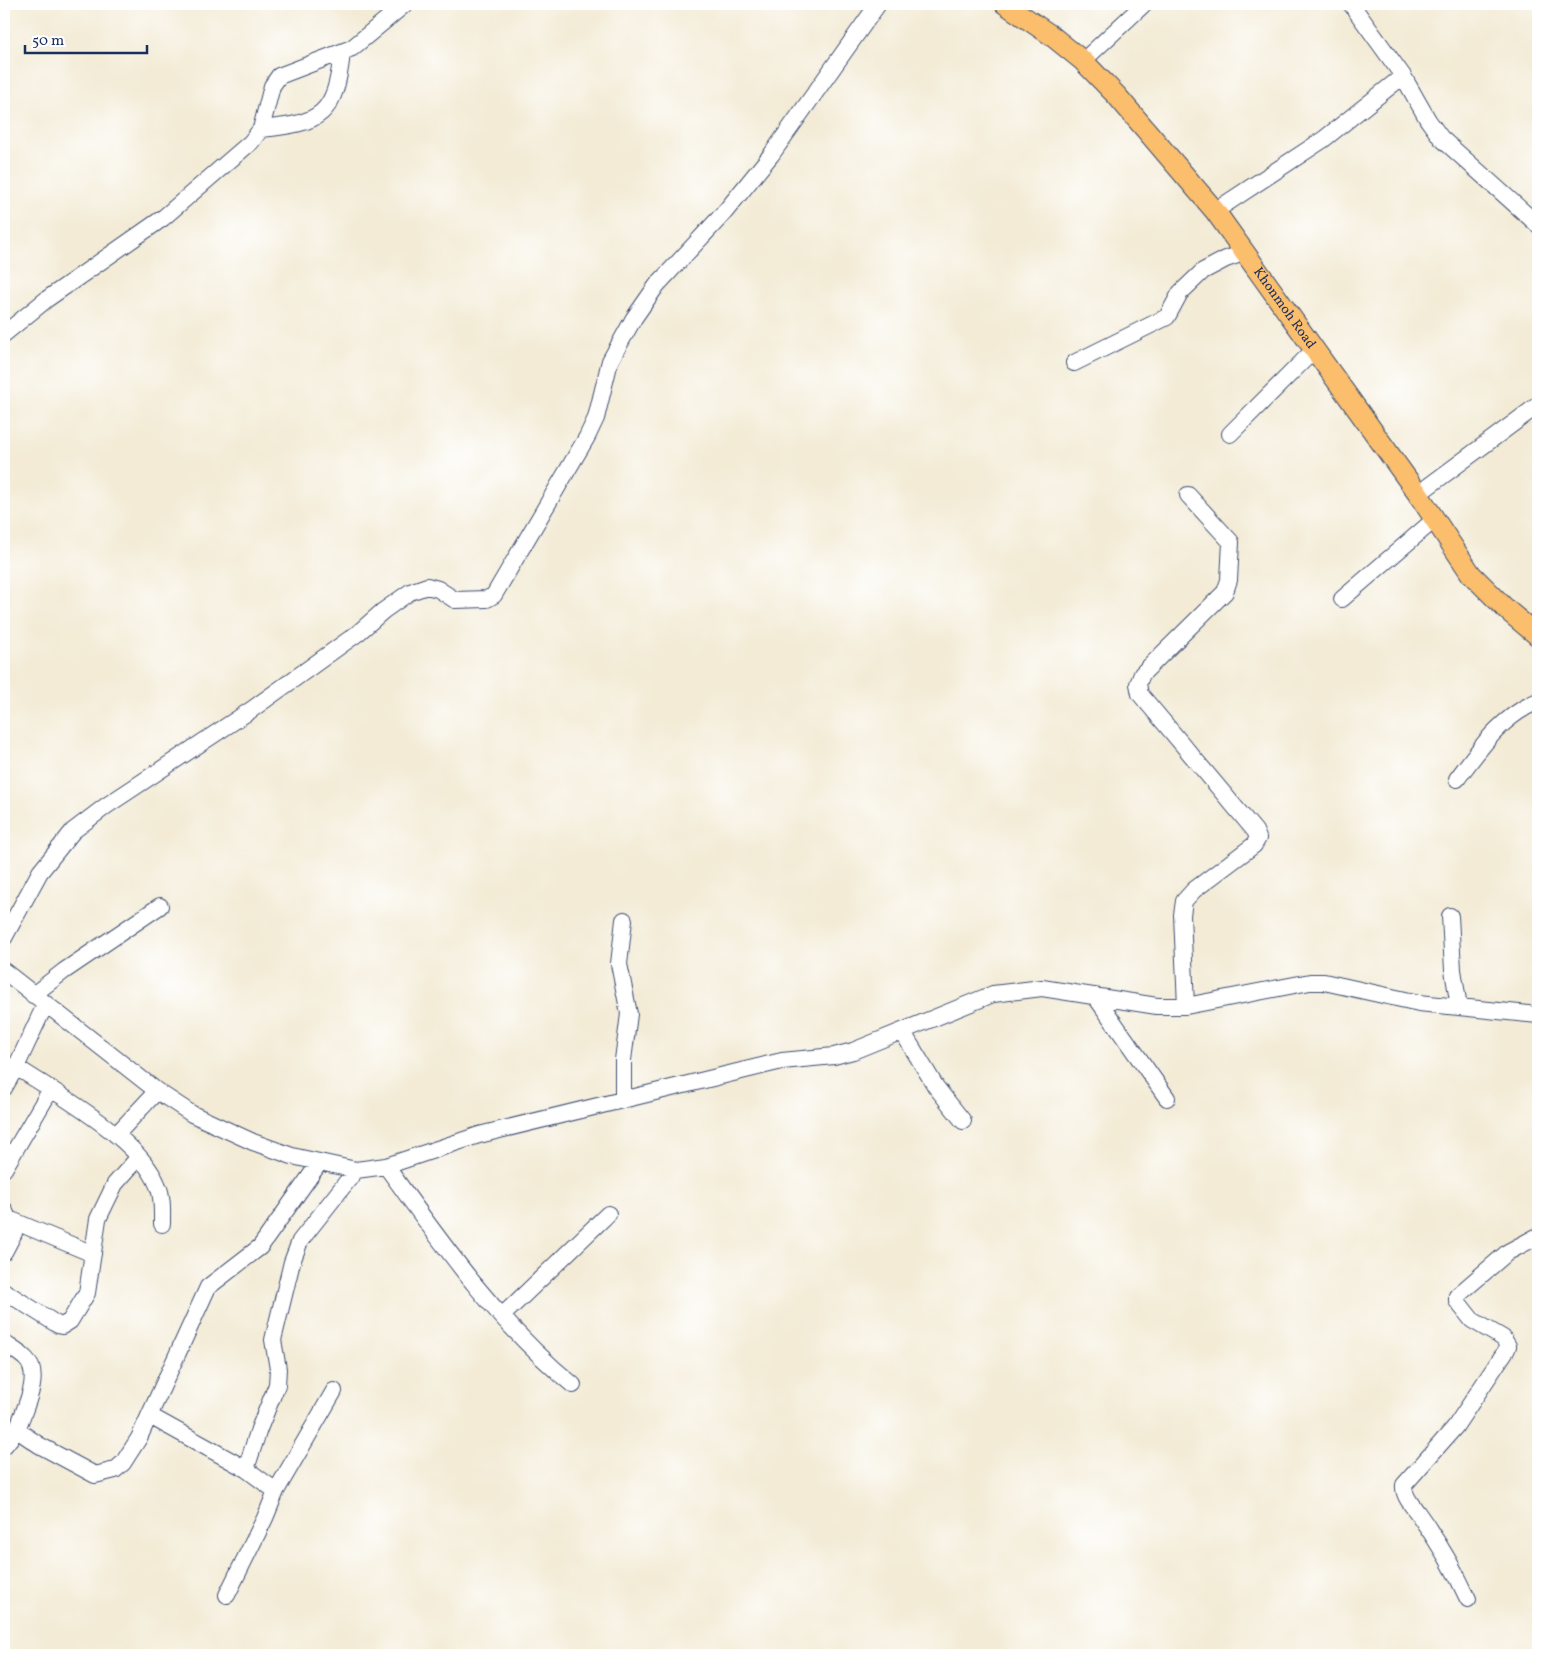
<svg xmlns="http://www.w3.org/2000/svg" width="1542" height="1659" font-family="Vollkorn,serif">
	<rect width="100%" height="100%" fill="#fff"/>
	<filter id="ink" filterUnits="userSpaceOnUse"><feTurbulence type="fractalNoise" baseFrequency=".02" numOctaves="2"/><feDisplacementMap in="SourceGraphic" scale="10" xChannelSelector="R" yChannelSelector="G"/><feConvolveMatrix kernelMatrix="1 2 1 2 8 2 1 2 1" color-interpolation-filters="sRGB"/></filter>
	<filter id="wash" filterUnits="userSpaceOnUse"><feTurbulence type="fractalNoise" baseFrequency=".0096" numOctaves="4" result="noise"/><feDisplacementMap in="SourceGraphic" scale="20" xChannelSelector="R" yChannelSelector="G"/><feGaussianBlur stdDeviation="1.12" result="paint"/><feColorMatrix in="noise" values="0 0 0 0 0 0 0 0 0 0 0 0 0 0 0 0 0 1.4 0 .05"/><feComposite in="paint" operator="in"/></filter>
	<g filter="url(#wash)">
		<rect width="100%" height="100%" fill="#f3ebd5"/>
	</g>
	<g filter="url(#ink)">
		<g fill="none" stroke-linecap="round" stroke-linejoin="round">
			<!-- minor casing -->
			<g stroke="#3b4b70" stroke-width="18">
				<path id="minor" d="M1351 4 1403 76 1428 120 1441 138 1538 225
					M1083 61 1144 4
					M261 129C321 123 335 116 342 53
					M1215 211 1324 139 1403 76
					M4 334 47 299 163 218 251 142 261 129 272 86 279 76 352 48 405 4
					M1074 363 1167 317 1180 293 1203 271 1226 259 1244 253
					M1230 434 1313 351
					M1418 494 1538 405
					M1342 599 1434 520
					M1457 779C1481 747 1501 717 1538 701
					M1450 916 1453 970 1459 1007
					M4 938 40 872 73 831 106 806 251 710 358 633 383 611 410 592 427 586 438 589 455 600 487 599 494 595 587 437 596 418 610 361 634 318 657 285 724 213 771 155 878 4
					M4 971 157 1091 192 1114 253 1142 292 1156 356 1170 386 1166 479 1135 782 1061 834 1056 853 1051 993 994 1042 988 1157 1006H1186L1310 982H1324L1419 1003 1538 1015
					M33 995 64 971 160 906
					M1095 996 1167 1098
					M1186 1006 1182 915 1184 901 1194 890 1254 845 1258 838 1255 831 1140 694 1138 684 1142 674 1225 592 1229 580 1231 542 1188 495
					M902 1031 936 1087 963 1121
					M4 1088 16 1067
					M51 1089C86 1112 142 1146 158 1186 163 1197 162 1212 162 1224
					M623 1100V1060L629 1014 619 964 624 920
					M116 1135 157 1091
					M386 1166C442 1244 498 1324 573 1385
					M4 1169 51 1089 16 1067 45 1005
					M4 1209 14 1233 4 1252
					M9 1219 93 1254
					M4 1291 58 1325 62 1326 70 1321 87 1293 98 1219 115 1184 138 1158
					M502 1316 608 1214
					M4 1343C11 1348 20 1353 26 1359 43 1376 23 1411 17 1430L39 1445 95 1475 115 1470 123 1463 139 1438 208 1287 260 1247 320 1162
					M150 1416 246 1469 276 1491 265 1518 227 1595
					M4 1446 17 1430
					M246 1469 259 1429 277 1385 278 1369 273 1340 292 1262 300 1241 356 1170
					M276 1491 334 1391
					M1468 1599C1454 1568 1437 1540 1417 1512 1411 1504 1403 1495 1404 1485L1455 1427 1507 1349 1508 1346 1503 1338 1472 1320 1457 1301V1296L1508 1252 1538 1236"/>
			</g>
			<!-- major casing -->
			<g stroke="#3b4b70" stroke-width="22">
				<g id="major">
					<path id="s1" d="M1005 4 1052 36 1083 61 1117 96 1215 211 1418 494 1471 574 1507 610 1538 636"/>
				</g>
			</g>
			<!-- minor -->
			<use href="#minor" stroke="#fff" stroke-width="16"/>
			<!-- major -->
			<use href="#major" stroke="#fabe6d" stroke-width="20"/>
		</g>
	</g>
	<g text-anchor="middle" dominant-baseline="central" stroke-width="4.5" stroke-linejoin="round" paint-order="stroke">
		<!-- street labels -->
		<g font-size="14" fill="#1b2f5e" stroke="#fff">
			<text stroke="none"><textPath href="#s1" startOffset="416">Khonmoh Road</textPath></text>
		</g>
	</g>
	<!-- margin -->
	<rect width="1542" height="1659" fill="none" stroke="#fff" stroke-width="20"/>
	<!-- scale -->
	<path d="M25 45v8h122v-8" fill="none" stroke="#1b2f5e" stroke-width="2.5"/>
	<text x="32" y="45" font-size="15" fill="#1b2f5e" stroke="#ffffff" stroke-width="4" paint-order="stroke">50 m</text>
</svg>
